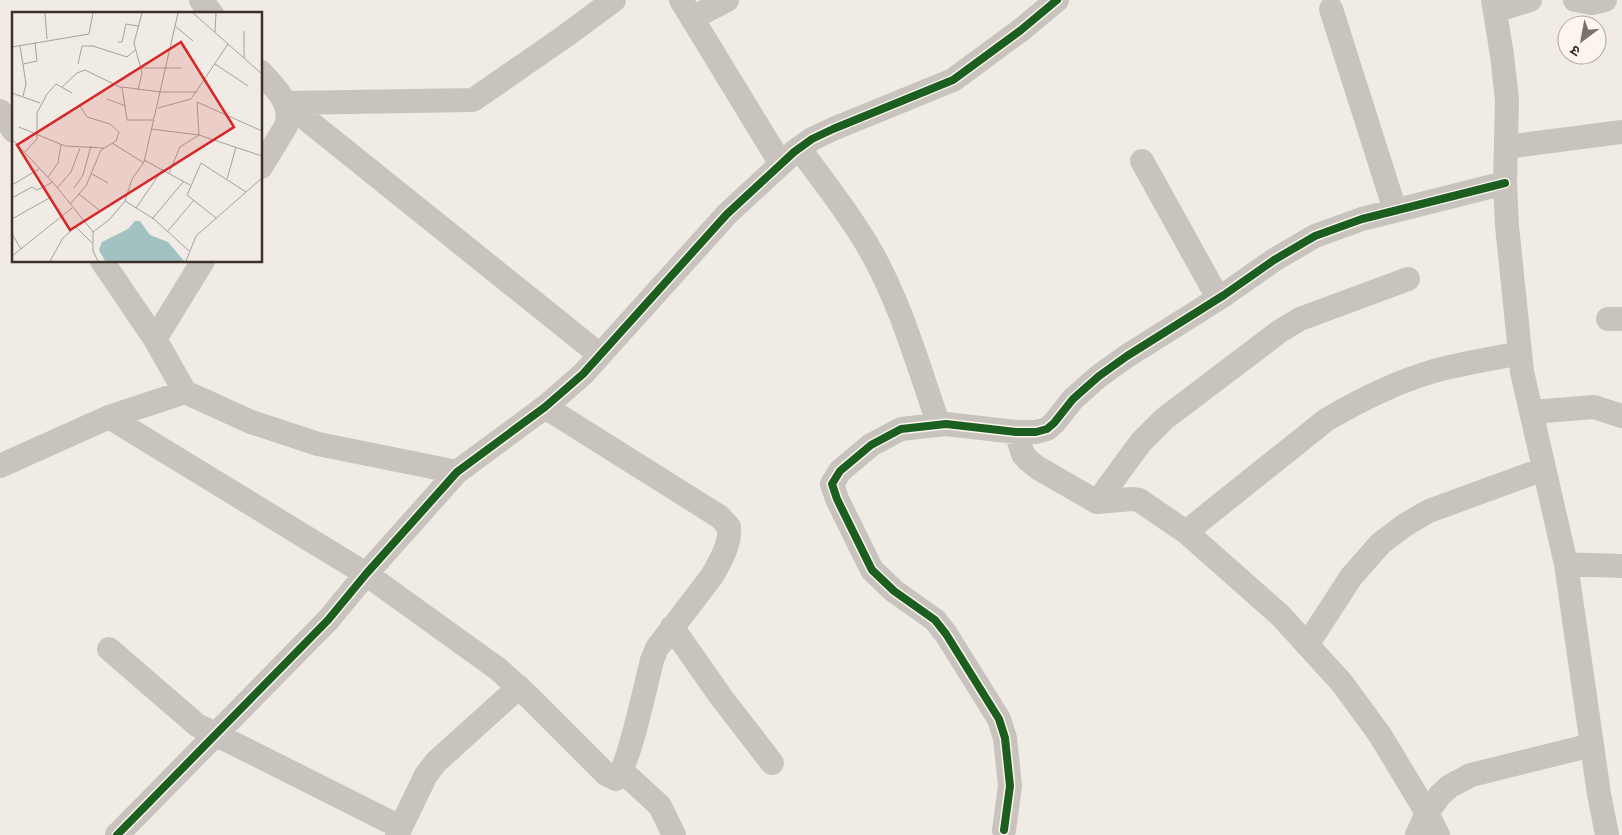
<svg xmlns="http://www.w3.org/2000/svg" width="1622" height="835" font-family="'Work Sans','Noto Sans Devanagari',sans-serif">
	<rect width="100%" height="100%" fill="#f0ebe5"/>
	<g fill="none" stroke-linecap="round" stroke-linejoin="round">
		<!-- street -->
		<path stroke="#c9c3be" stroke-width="24" d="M201 0 212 14
			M681 0 781 164
			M1493 0 1502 55 1507 100 1505 183 1507 226 1522 372 1566 564 1599 794 1607 835
			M1575 0 1592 3 1605 0
			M1331 9 1395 210
			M1495 11 1530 0
			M692 18 727 0
			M261 72C274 87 294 104 286 126L261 167
			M286 103 600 355
			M286 103 473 100 564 37 614 0
			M0 111 14 131
			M1506 147 1622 132
			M799 148C823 181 849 213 869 248 901 303 918 366 939 425
			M1142 161 1218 298
			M102 261 155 339 185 392
			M1608 319H1622
			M155 339 203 261
			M1532 412 1594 407 1622 416
			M109 417 366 574 498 669 530 698 606 774 616 779C628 769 647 680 652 660L657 648 712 576C720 562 731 543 729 527L720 517 545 407
			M1016 432 1023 454 1028 460 1038 468 1097 502 1132 499 1139 500 1186 532 1280 615 1342 683 1380 735 1427 813 1438 835
			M0 466 109 417 185 392 251 422 318 444 457 472
			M1097 502 1141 442 1164 419 1280 331 1300 319 1408 279
			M1186 532 1326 420C1360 400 1396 382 1434 371 1462 363 1492 359 1520 353
			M1566 564 1622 566
			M672 627 721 697 772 763
			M1307 645 1351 577 1381 543 1405 525 1429 511 1544 469
			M109 649 197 725 400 827
			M622 771 660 806 674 835
			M1004 830 1010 786 1005 738 999 719 946 634 935 620 894 591 872 570 837 499 832 484 840 471 871 445 901 429 946 424 1016 432H1036L1047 429 1054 423 1073 399 1099 376 1127 356 1224 295 1274 260 1315 236 1362 219 1505 183
			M117 835 328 620 366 574 457 472 545 407 583 374 727 214 794 152 812 139 833 129 953 80 1021 30 1057 0
			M397 835 426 775 436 762 519 687
			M1417 835 1427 813 1440 795 1450 786 1471 775 1592 745"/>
		<!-- cycleway casing -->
		<g stroke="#fbf5ee" stroke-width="11">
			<path id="cycleway" d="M1004 830 1010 786 1005 738 999 719 946 634 935 620 894 591 872 570 837 499 832 484 840 471 871 445 901 429 946 424 1016 432H1036L1047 429 1054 423 1073 399 1099 376 1127 356 1224 295 1274 260 1315 236 1362 219 1505 183
				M117 835 328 620 366 574 457 472 545 407 583 374 727 214 794 152 812 139 833 129 953 80 1021 30 1057 0"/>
		</g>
		<!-- cycleway -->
		<use href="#cycleway" stroke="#1b5e20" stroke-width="8"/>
	</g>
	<!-- overview -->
	<g transform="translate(12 12)">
		<rect width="250" height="250" fill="#f0ebe5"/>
		<path d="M123 209H128L138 223 156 230 172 249H93L87 238 90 230 116 217Z" fill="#a1c2c1"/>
		<path fill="none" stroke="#a8a09b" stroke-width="1" d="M33 1 35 27M181 1 250 62M163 14 181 29M232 19V46M203 20 204 1M106 30H110L114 12 126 14M8 34 14 72 11 84M0 35 77 22 81 1M11 52 25 49 23 30M66 52 70 34H81L115 45 123 38M203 52 236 74M129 56H170M50 75 65 61 73 58 110 76M126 78 130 61 122 31 130 1M0 81 28 91M95 87 114 94M185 90 187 123 250 144M185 90 250 119M146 96 179 87 216 32M141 108H115L110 75 149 80H185M7 115 53 134 92 136M139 117 187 123M0 127 44 174 81 220V239L86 249M100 131 132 151M13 140 25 127V101L35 82 44 72 60 81M132 148 178 173M157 161 168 135 187 123M80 162 96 171M36 165 46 151 49 132M215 167 224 135M0 173 27 157M45 176 59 160 68 136M62 176 71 163 79 134M67 182 87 198M0 186 20 175 25 178 41 170M113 189 142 207 177 239M58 192 74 174 89 138 104 129 107 120 98 112 75 105 68 94M124 196 151 157M204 206 175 183 189 151 234 180M0 207 39 185M140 207 172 169M64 215 80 231M81 220 98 207 113 189 120 167 132 150 166 1M155 220 182 188M0 222 9 237M0 244 60 196M38 249 51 226 70 209M174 249 184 224 250 166"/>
		<path fill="#d62828" fill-opacity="0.15" stroke="#d62828" stroke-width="2.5" d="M169 30 222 115 58 218 5 133Z"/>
		<rect width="250" height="250" fill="none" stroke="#3b302b" stroke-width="2.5"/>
	</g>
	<!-- north arrow -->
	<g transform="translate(1582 40) rotate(212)"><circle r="24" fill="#fbf5ee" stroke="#aea6a0"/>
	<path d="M0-4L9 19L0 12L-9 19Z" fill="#7a716c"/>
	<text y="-8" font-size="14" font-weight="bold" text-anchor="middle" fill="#3b302b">उ</text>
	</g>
</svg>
